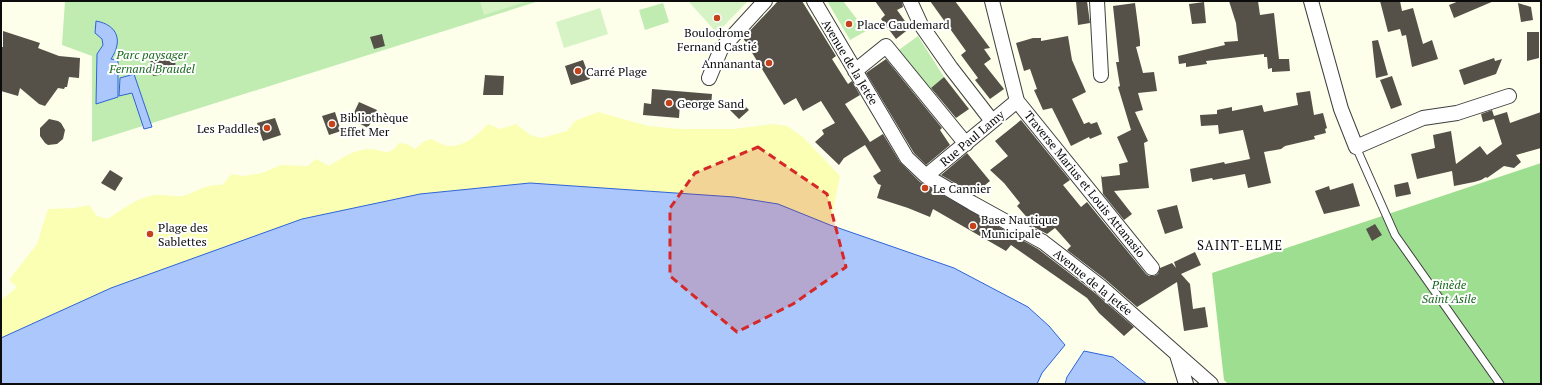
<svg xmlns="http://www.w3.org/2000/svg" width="1542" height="385" font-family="'PT Serif',serif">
	<rect width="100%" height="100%" fill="#fdffeb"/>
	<!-- green -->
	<path fill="#c0ecb2" d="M65 1H539L92 142V56L62 45Z
		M827 1H843L866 31 850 40Z
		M663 3 669 22 645 30 639 10Z
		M918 36 944 77 927 92 896 52Z"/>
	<!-- forest -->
	<path fill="#9ede90" d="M1541 163V384H1228L1224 380 1212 273Z"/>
	<!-- sand -->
	<path fill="#faffb3" d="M598 112 648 126 681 129H733L773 124 787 126 803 137 840 176 830 225 778 204 734 197 530 183 420 194 302 219 111 288 1 338V297L3 299 17 287 9 280 37 244 48 209 75 208 89 205 97 216 107 219C122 210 138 197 155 195 165 194 176 198 186 195 200 190 205 184 222 185L232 174 243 176 262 173 281 165 308 166 316 159 329 166C340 159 355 149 369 149 384 149 387 159 399 143L407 144 415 149 425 141 431 139C436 141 442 145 448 146 465 147 477 135 488 124L500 129 516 124 530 135 541 138 567 131 575 121Z"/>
	<!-- pitch -->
	<path fill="#d6f3c5" d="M480 1H528L484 15Z
		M691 1H748L717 33 689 2Z
		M600 8 608 34 564 48 556 22Z"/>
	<!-- water -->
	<path fill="#acc7fb" stroke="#2d64d7" d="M96 21C118 25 123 41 111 59L118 60V97L96 104 97 54 103 45 102 39 95 33Z
		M134 74 152 127 144 129 132 93 119 96 120 78Z
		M530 183 734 197 778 204 830 225 954 268 1028 307 1049 326 1065 345 1042 373 1037 384H1V338L111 288 302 219 420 194Z
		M1084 351 1113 357 1147 384H1065L1067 377Z"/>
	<!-- building -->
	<path fill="#555148" d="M778 1H802L836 56 832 59 846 81 848 84 852 81 860 95 845 104 870 142 883 134 900 162 920 182 1038 249 1095 293 1134 327 1124 336 1099 313 1087 298 1011 245 1006 251 933 209 930 217 908 208 877 198 881 185 878 184 873 176 881 171 865 145 844 158 839 165 815 142 824 134 822 130 835 123 821 101 803 111 796 98 784 105 743 38Z
		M875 1H902L903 7 897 10 910 28 896 39 881 19 885 15Z
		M930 1H955L990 48 984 49 991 59 984 64 1004 89 990 99 975 80 978 78 961 55 966 51Z
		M1076 1H1087L1090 23 1078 25Z
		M1229 1H1258L1260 15 1274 13 1279 59H1289L1290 71 1272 72V68L1268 69 1267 57H1264V54L1206 61 1207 64 1186 67V63L1179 64 1178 56 1225 45 1224 42 1238 41 1236 23Z
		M1380 1H1400L1402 11 1413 8 1423 44 1432 40 1438 59 1412 67 1406 35 1402 36 1400 29 1388 32Z
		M1459 1H1494L1454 18 1449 5Z
		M1204 2 1206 23 1192 24 1189 4Z
		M1135 3 1140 41V46L1136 47 1143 73 1154 72 1157 91 1138 93 1143 110 1135 112 1148 141 1144 143 1149 188 1114 191 1132 214 1124 220 1103 194 1101 175 1102 177 1120 175 1119 164 1128 162 1117 137 1131 130 1118 87 1120 86 1116 62H1119L1113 6Z
		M1518 3 1531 7 1533 20 1521 22Z
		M3 31 40 43 38 48 59 56 80 58 79 78 69 77 67 87H65L64 89 58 88 45 106 39 104 20 88 18 96 1 91V47H3Z
		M1527 32H1539V58L1527 61Z
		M382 34 385 46 374 49 370 37Z
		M1068 36 1072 60 1086 92 1072 99 1084 124 1089 122 1091 124 1097 122 1102 134 1090 139 1089 137 1071 146 1052 108 1043 110 1034 90 1037 89 1030 69 1024 71 1016 43 1033 38H1041V41Z
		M1378 40 1388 75 1376 78 1372 41Z
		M174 55 177 72 153 76 150 59Z
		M1494 58 1495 61 1502 59 1496 74 1464 85 1459 70Z
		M886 59 942 128 940 130 950 145 926 165 914 153 866 73Z
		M583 60 590 79 571 85 565 66Z
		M485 75 504 76 503 95H483Z
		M1392 76 1402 105 1391 109 1380 80Z
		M944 77 969 109 956 118 931 88Z
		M652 89 712 94 711 106 680 103 679 118 643 115 644 103 651 104Z
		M1310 91 1314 115 1323 113 1327 128 1325 129 1326 133 1314 136 1315 139 1285 146 1281 149 1264 152 1271 183 1248 188 1245 174 1213 180 1212 178 1192 182 1190 169 1224 162 1225 164 1250 159 1243 130 1219 134 1218 125 1201 126 1200 115 1217 114V110L1232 107V111L1262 105 1264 112 1298 105 1296 93Z
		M740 101 749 110 739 119 730 110Z
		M359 102 377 110 368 128 351 119Z
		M1492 110 1494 116 1507 112 1510 123 1541 112V148L1516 155 1521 162 1514 168 1504 166 1487 178 1486 177 1481 180 1474 182 1454 186 1452 171 1417 179 1411 154 1435 148 1433 135 1451 131 1456 164 1480 146 1487 155 1502 144 1494 119 1483 122 1481 114Z
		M335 112 341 131 329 135 322 116Z
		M275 118 281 135 263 141 257 123Z
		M49 119 58 121 61 123 65 130 63 139 57 144 48 145 45 143 40 136V128Z
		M1021 120 1070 180 1063 185 1081 207 1087 202 1146 274 1149 276H1154L1158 274 1160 268 1172 263 1176 268 1174 262 1195 252 1201 265 1181 274 1190 284 1193 309 1205 307 1208 327 1184 331 1177 282 1137 307 1105 279 1067 250 1071 246 1055 228 1047 234 1028 224 1031 222 1017 206 1020 203 1004 183 990 170 1008 156 995 141Z
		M967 153 990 181 974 194 941 175Z
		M110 170 123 178 115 191 101 183Z
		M1408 182 1411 194 1396 197 1394 185Z
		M1353 183 1360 206 1324 214 1315 191 1329 186 1330 190Z
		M1177 205 1183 228 1165 234 1157 210Z
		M1375 224 1382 235 1372 241 1366 229Z"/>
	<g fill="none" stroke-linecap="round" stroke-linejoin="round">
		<!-- service casing -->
		<g stroke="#3f3f3f" stroke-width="9">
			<path id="service" d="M1356 147 1395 235 1500 384"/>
		</g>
		<!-- minor casing -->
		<g stroke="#3f3f3f" stroke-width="16">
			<path id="minor" d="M814 1 907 158 926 176 972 203 1043 242 1100 286 1211 384
				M910 1 921 25 951 68 992 121
				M992 1 1017 101 1152 268
				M1097 1 1101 75
				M1311 1 1341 109 1356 147 1423 118 1457 113 1509 96
				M855 71 886 46 966 144
				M709 78 721 49 765 1
				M926 176 1017 101
				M1177 355 1186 384"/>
		</g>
		<!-- service -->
		<use href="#service" stroke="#fff" stroke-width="7"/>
		<!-- minor -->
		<use href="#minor" stroke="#fff" stroke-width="14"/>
	</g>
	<!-- marked area -->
	<path fill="#d62828" fill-opacity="0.2" stroke="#d62828" stroke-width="3" stroke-dasharray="8 5" stroke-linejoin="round" d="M758 147 827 194 846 267 793 304 737 332 670 276V208L695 173Z"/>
	<!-- markers -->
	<g fill="#c6421b" stroke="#fff" stroke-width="1.5">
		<circle cx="717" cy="18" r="4"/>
		<circle cx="849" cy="24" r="4"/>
		<circle cx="769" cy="63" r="4"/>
		<circle cx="578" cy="71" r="4"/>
		<circle cx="669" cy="103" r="4"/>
		<circle cx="332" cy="124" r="4"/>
		<circle cx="267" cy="128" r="4"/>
		<circle cx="925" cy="188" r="4"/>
		<circle cx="973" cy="226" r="4"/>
		<circle cx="150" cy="234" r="4"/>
	</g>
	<g text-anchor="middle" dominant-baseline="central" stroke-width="4" stroke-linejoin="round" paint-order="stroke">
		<!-- poi labels -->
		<g font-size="12" fill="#0c0c0c" stroke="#fff" text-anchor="start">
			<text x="857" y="24">Place Gaudemard</text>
			<text x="717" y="32" text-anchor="middle">Boulodrome<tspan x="717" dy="14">Fernand Castié</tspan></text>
			<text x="761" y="63" text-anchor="end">Annananta</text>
			<text x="586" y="71">Carré Plage</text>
			<text x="677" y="103">George Sand</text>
			<text x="340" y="117">Bibliothèque<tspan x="340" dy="14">Effet Mer</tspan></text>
			<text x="259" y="128" text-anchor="end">Les Paddles</text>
			<text x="933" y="188">Le Cannier</text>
			<text x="981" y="219">Base Nautique<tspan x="981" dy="14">Municipale</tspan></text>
			<text x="158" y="227">Plage des<tspan x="158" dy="14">Sablettes</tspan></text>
		</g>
		<!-- park labels -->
		<g font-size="12" font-style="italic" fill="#18681e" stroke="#fff">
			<text x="152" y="54">Parc paysager<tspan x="152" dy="14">Fernand Braudel</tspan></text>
			<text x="1449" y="284">Pinède<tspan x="1449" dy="14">Saint Asile</tspan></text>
		</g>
		<!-- street labels -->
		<g font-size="12" fill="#0c0c0c" stroke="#fff">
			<text transform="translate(850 62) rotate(59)">Avenue de la Jetée</text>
			<text transform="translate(972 138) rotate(-40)">Rue Paul Lamy</text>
			<text transform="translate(1085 184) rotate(51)">Traverse Marius et Louis Attanasio</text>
			<text transform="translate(1093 282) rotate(39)">Avenue de la Jetée</text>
		</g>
		<!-- neighbourhood labels -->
		<g font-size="13" letter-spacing="1" fill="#0c0c0c" stroke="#fff">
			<text x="1240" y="245">SAINT-ELME</text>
		</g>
	</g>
	<!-- border -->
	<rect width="1542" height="385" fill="none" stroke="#0c0c0c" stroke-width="4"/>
</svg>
